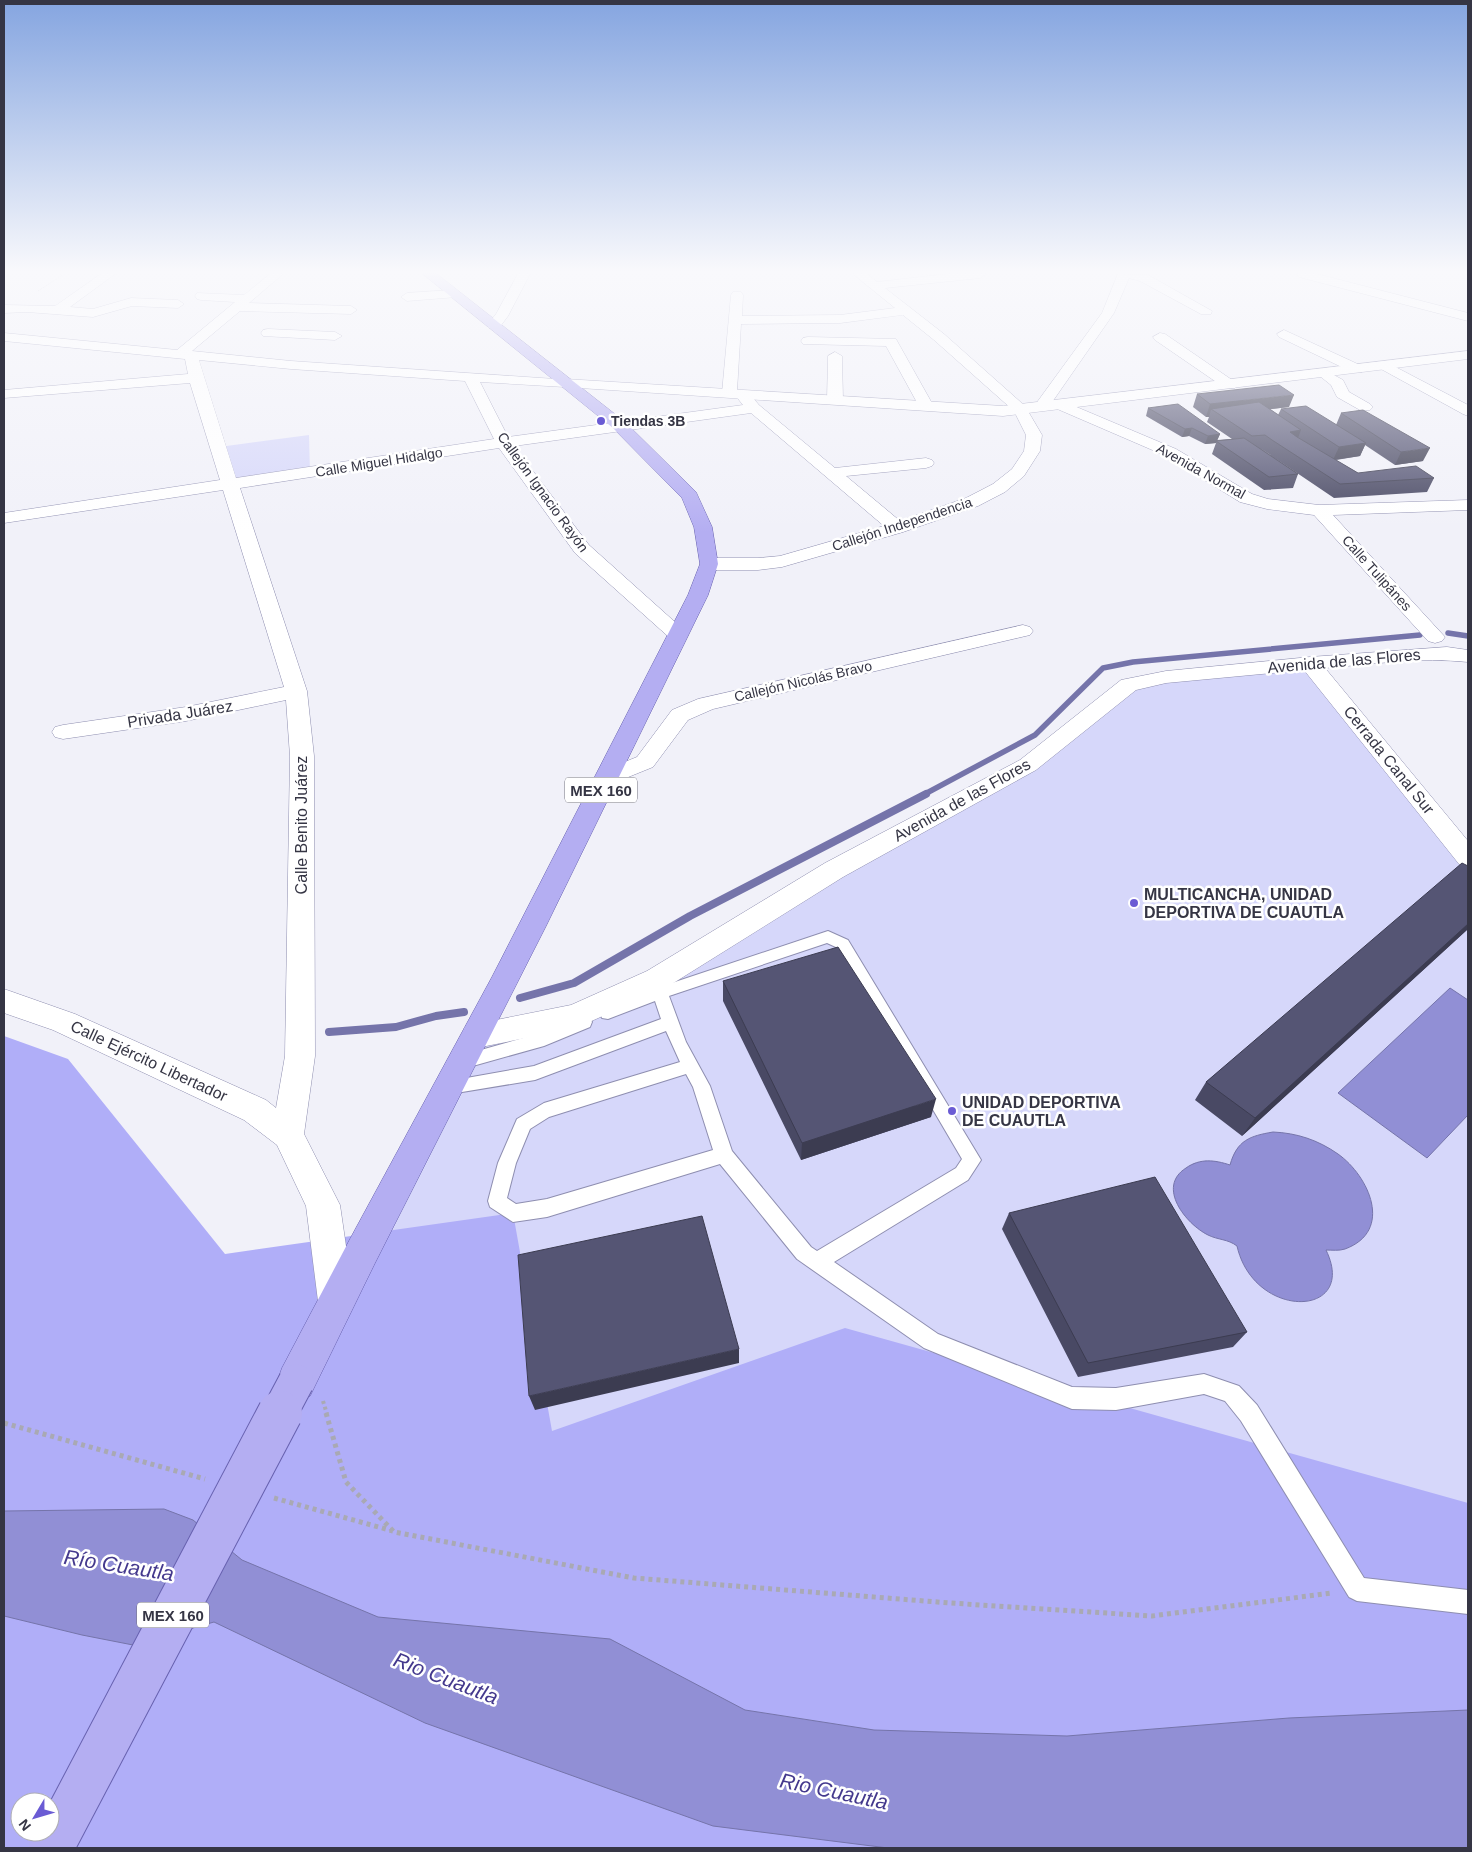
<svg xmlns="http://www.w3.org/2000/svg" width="1472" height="1852" font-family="Helvetica,sans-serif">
	<rect width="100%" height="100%" fill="#f1f1f9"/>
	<!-- green -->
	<path fill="#d6d7fa" d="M309 435 310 473 231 485 219 447Z
		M1310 663 1468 858V1520L247 1475 476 1036 576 1016 1028 765 1129 685Z"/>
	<!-- forest -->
	<path fill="#b0aef8" d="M4 1036 68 1059 225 1254 513 1213 552 1431 845 1328 1468 1503V1848H39L50 1814V1802H20V1832H41L33 1848H4Z"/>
	<!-- water -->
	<path fill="#918fd5" stroke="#7574aa" d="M1450 988 1468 1000V1115L1427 1158 1338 1093Z
		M1273 1132C1297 1133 1318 1140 1338 1154 1369 1176 1394 1231 1345 1249 1339 1251 1332 1250 1326 1250 1359 1318 1254 1321 1237 1246 1228 1239 1218 1240 1208 1235 1186 1224 1156 1187 1186 1168 1200 1158 1215 1160 1230 1165 1237 1140 1250 1136 1273 1132Z
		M164 1509 193 1520 242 1560 378 1617 610 1639 745 1710 874 1730 1067 1736 1289 1718 1468 1710V1848H888L713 1826 425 1723 214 1622 133 1645 82 1635 4 1616V1511Z"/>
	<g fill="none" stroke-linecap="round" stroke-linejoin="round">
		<!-- stream-far1 -->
		<path stroke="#7574aa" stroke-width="5.5" d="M1448 633 1468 636
			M923 795 1035 735 1103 668 1133 662 1420 635"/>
		<!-- stream -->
		<path stroke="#7574aa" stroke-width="8" d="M520 998 574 983 690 916 926 794
			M329 1032 396 1027 436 1016 464 1012"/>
		<!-- service casing -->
		<g stroke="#8e8eb0" stroke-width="2">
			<path id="service" d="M828 931 848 940 981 1160 968 1180 834 1262 938 1334 1072 1387 1116 1388 1204 1374 1239 1386 1257 1405 1364 1578 1468 1590V1614L1357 1601 1349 1597 1241 1421 1225 1401 1204 1394 1116 1410 1072 1409 924 1348 797 1259 720 1164 547 1217 513 1222 490 1207 488 1201 498 1163 517 1119 544 1103 680 1062 666 1031 535 1080 450 1094 444 1092 441 1087 444 1082 534 1066 661 1019 655 1001 608 1019 602 1018 600 1013 602 1008 636 995ZM827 943 838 948 962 1159 956 1168 817 1251 811 1247 732 1151 710 1086 686 1042 669 996ZM686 1074 693 1087 713 1150 547 1199 516 1204 507 1198 516 1163 530 1129 549 1117Z
				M584 1015 590 1017 592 1022 590 1027 544 1046 462 1069 456 1067 454 1062 456 1057 541 1033Z"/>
		</g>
		<!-- minor casing -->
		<g stroke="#8e8eb0" stroke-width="1">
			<path id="minor" d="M101 274H115L70 307 93 309 131 298 178 300 184 304 178 308 132 306 93 317 27 312 4 313V305L55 306Z
				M270 274H283L249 303 351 306 357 310 351 314 240 311 192 351 291 361 570 380 572 383 570 386 565 387 480 382 508 437 743 405 735 395 729 397 724 396 722 393 731 295 733 292H741L743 295 742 316 840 315 895 308 853 274H867L877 282 947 274H986L980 278 885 288 944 334 1025 406 1042 435 1040 451 1024 476 1005 492 978 506 903 532 782 567 758 570H709L702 568 700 564 702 560 709 558H758L780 556 884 526 751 413 514 446 589 545 685 631 688 635 685 639 678 641 671 639 575 553 499 448 240 488 307 691 314 756 315 1056 304 1134 340 1205 354 1301 349 1314 336 1319 323 1314 318 1301 306 1206 277 1145 244 1120 53 1030 4 1013V989L75 1014 266 1100 276 1108 285 1056 290 756 286 700 186 721 63 739 55 737 52 732 55 727 63 725 186 707 284 687 223 490 4 523V513L220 480 190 383 4 398V390L188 374 185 359 4 341V333L177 350 235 302 201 300 197 299 195 296 197 293 244 295ZM903 315 934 340 1014 411 1026 435 1024 451 1012 469 993 484 966 498 900 521 846 476 926 468 932 466 934 463 932 460 926 458 835 468 759 405 747 391H737L741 324 840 323ZM199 360 291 369 465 381 494 439 236 478Z
				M518 274H530L508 316 499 328H489L487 325 496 314Z
				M1118 274 1148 275 1212 311 1211 314H1201L1140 281 1129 278 1114 313 1048 408H1038L1035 405 1102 313Z
				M1297 274H1317L1468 313V321L1299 277Z
				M453 290 459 294 457 297 407 301 401 297 407 293Z
				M268 329 335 332 342 336 335 340 263 336 261 333 263 330Z
				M1284 330 1362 366 1364 369 1362 372H1352L1279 337 1277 334Z
				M1160 333 1165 334 1235 382 1237 385 1235 388H1225L1155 340 1153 337Z
				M808 337 896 339 933 405 930 408H920L886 346 803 344 801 341 803 338Z
				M835 352 842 356 843 401 840 404H830L827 401 828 356Z
				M1386 362 1468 405V416L1463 414 1381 369 1379 366 1381 363Z
				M1323 369 1343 380 1349 392 1370 404 1373 407 1370 410H1360L1337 397 1331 385 1316 373 1318 370Z
				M1060 400 1176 449 1252 494 1268 499 1319 505 1468 500V510L1333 515 1445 637 1442 641 1435 643 1428 641 1314 515 1267 509 1240 502 1164 455 1055 408 1052 405 1055 402Z
				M1023 625 1030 627 1033 631 1030 635 713 709 688 720 653 767 616 782 608 785 600 782 596 777 600 772 637 757 672 710 698 699Z
				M1447 647 1468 650V662C1421 657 1373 664 1325 668L1468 841V867L1459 864 1304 670 1166 683 1136 690 1036 770 843 877 667 987 576 1028 476 1048 465 1045 461 1036 465 1027 476 1024 571 1005 647 971 825 863 1020 760 1121 680 1166 671 1310 657Z"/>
		</g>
		<!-- tertiary casing -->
		<g stroke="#8e8eb0" stroke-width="1">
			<path id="tertiary" d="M1468 351V359L1003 416 565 387 560 386 558 383 560 380 565 379 1003 406Z"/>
		</g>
		<!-- primary casing -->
		<g stroke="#6761af" stroke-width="1">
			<path id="primary" d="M423 274H437L625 422 696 492 712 527 718 564 708 595 546 926 375 1263 310 1396 296 1401 282 1396 277 1382 282 1368 350 1239 492 977 688 595 700 564 694 527 682 498 613 428Z"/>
		</g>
		<!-- path-far2 -->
		<path stroke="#a9a9b3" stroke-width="1" stroke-dasharray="1 1" stroke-linecap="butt" d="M38 291 64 274"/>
		<!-- path-far1 -->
		<path stroke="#a9a9b3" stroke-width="4" stroke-dasharray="3 3" stroke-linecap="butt" d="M323 1401 327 1414"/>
		<!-- path -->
		<path stroke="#a9a9b3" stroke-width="5" stroke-dasharray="4 4" stroke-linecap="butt" d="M326 1413 346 1482 394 1532 634 1578 950 1603 1152 1616 1332 1593
			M4 1423 205 1479
			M274 1498 393 1531"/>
		<!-- service -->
		<use href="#service" fill="#fff" fill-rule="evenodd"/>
		<!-- minor -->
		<use href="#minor" fill="#fff" fill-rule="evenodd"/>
		<!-- tertiary -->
		<use href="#tertiary" fill="#fff" fill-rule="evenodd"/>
		<!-- primary -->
		<use href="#primary" fill="#b4aef2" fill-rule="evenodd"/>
		<!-- primary-bridge-far1 casing -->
		<g stroke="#6761af" stroke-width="37" stroke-linecap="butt">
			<path id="primary-bridge-far1" d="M279 1414 296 1382"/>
		</g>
		<!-- primary-bridge casing -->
		<g stroke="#6761af" stroke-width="46" stroke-linecap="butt">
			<path id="primary-bridge" d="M51 1848 280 1413"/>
		</g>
		<!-- primary-bridge-far1 -->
		<use href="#primary-bridge-far1" stroke="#b4aef2" stroke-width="35"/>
		<!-- primary-bridge -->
		<use href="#primary-bridge" stroke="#b4aef2" stroke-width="44"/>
	</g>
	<!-- wall -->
	<path fill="#494964" d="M1197 394 1289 407 1270 409 1278 415 1281 409 1336 425 1341 413 1423 461 1395 465 1365 445 1360 456 1336 460 1358 473 1434 478 1427 492 1334 498 1260 448 1298 474 1293 488 1264 490 1212 454 1216 443 1205 444 1189 436 1182 437 1146 416 1148 408 1220 434 1217 440 1232 439 1207 422 1209 417H1206L1193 407Z
		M1468 866V929L1242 1136 1195 1100 1206 1082Z
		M723 981 931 1117 801 1160 723 1001Z
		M1009 1213 1247 1332 1233 1347 1078 1377 1002 1229Z"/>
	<!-- shaded-wall -->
	<path fill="#3c3c51" d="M1294 395 1289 407 1221 415 1211 409 1209 417H1206L1210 404Z
		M1192 428 1189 436 1182 437 1185 429Z
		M1301 430 1296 443 1290 432Z
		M1220 434 1217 441H1216V443L1205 444 1208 436Z
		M1366 443 1360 456 1333 460 1339 447Z
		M1430 448 1423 461 1395 465 1401 452Z
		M1468 924V929L1242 1136 1255 1118Z
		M936 1099 931 1117 801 1160 802 1143Z
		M739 1349V1363L535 1410 529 1396Z"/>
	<!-- building -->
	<path fill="#555574" stroke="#3c3c51" d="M1279 385 1294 395 1210 404 1197 394Z
		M1259 402 1301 430 1290 432 1297 437 1358 473 1416 466 1434 478 1340 484 1272 440 1265 435 1252 436 1211 409Z
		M1178 404 1220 434 1208 436 1192 428 1185 429 1148 408Z
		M1306 406 1366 443 1339 447 1281 409Z
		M1363 410 1430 448 1401 452 1341 413Z
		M1244 438 1298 474 1269 477 1216 441Z
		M1462 863 1468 866V924L1255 1118 1206 1082Z
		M838 947 936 1099 802 1143 723 981Z
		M1155 1177 1247 1332 1088 1363 1009 1213Z
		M702 1216 739 1349 529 1396 518 1255Z"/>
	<!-- sky -->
	<linearGradient id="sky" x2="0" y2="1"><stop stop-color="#85a5e0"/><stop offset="0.51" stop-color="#f9f9fc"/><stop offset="1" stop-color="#f9f9fc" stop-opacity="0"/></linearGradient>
	<rect width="1472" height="533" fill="url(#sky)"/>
	<!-- markers -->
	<g fill="#6a5bd4" stroke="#fff" stroke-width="2">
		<circle cx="601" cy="421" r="5"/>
		<circle cx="1134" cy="903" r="5"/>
		<circle cx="952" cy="1111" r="5"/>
	</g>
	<g text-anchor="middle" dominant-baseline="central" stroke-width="5" stroke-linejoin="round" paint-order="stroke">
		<!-- far-poi labels -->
		<g font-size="14" font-weight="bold" fill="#353544" stroke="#fff" text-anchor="start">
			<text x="611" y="421">Tiendas 3B</text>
		</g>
		<!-- far-street labels -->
		<g font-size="14" fill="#353544" stroke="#fff">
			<text transform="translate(379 462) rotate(-9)">Calle Miguel Hidalgo</text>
			<text transform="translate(1201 471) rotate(29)">Avenida Normal</text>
			<text transform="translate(543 492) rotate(54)">Callejón Ignacio Rayón</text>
			<text transform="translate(902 524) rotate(-18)">Callejón Independencia</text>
			<text transform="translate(1377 573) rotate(48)">Calle Tulipánes</text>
			<text transform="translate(803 681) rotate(-13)">Callejón Nicolás Bravo</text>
		</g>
		<!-- shield labels -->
		<g fill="#fff" stroke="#72727c" stroke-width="1">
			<rect x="565" y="777.5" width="72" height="25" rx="4"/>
			<rect x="137" y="1602.5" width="72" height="25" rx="4"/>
		</g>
		<g font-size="15" font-weight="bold" fill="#353544">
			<text x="601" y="790">MEX 160</text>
			<text x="173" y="1615">MEX 160</text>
		</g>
		<!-- street labels -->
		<g font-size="16" fill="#353544" stroke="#fff">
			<text transform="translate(1344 661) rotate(-5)">Avenida de las Flores</text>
			<text transform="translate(180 714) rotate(-9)">Privada Juárez</text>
			<text transform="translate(1389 760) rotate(51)">Cerrada Canal Sur</text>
			<text transform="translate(962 800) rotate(-29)">Avenida de las Flores</text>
			<text transform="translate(301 825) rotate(-90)">Calle Benito Juárez</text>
			<text transform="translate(149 1061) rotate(25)">Calle Ejército Libertador</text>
		</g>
		<!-- poi labels -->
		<g font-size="16" font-weight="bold" fill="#353544" stroke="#fff" text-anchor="start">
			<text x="1144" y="894">MULTICANCHA, UNIDAD<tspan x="1144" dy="18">DEPORTIVA DE CUAUTLA</tspan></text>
			<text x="962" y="1102">UNIDAD DEPORTIVA<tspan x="962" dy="18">DE CUAUTLA</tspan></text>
		</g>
		<!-- near-water labels -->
		<g font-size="21" font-style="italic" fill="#44398d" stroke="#fff">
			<text transform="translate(119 1565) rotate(9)">Río Cuautla</text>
			<text transform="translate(446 1678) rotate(21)">Rio Cuautla</text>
			<text transform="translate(834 1791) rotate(12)">Rio Cuautla</text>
		</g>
	</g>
	<!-- border -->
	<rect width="1472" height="1852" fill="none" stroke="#353544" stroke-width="10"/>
	<!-- north arrow -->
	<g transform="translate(35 1817) rotate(232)"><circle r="24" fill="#ffffff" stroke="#aeaeb4"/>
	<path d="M0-4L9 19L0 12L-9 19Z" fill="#6a5bd4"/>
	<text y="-8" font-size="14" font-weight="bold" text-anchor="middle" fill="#353544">N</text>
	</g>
</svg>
